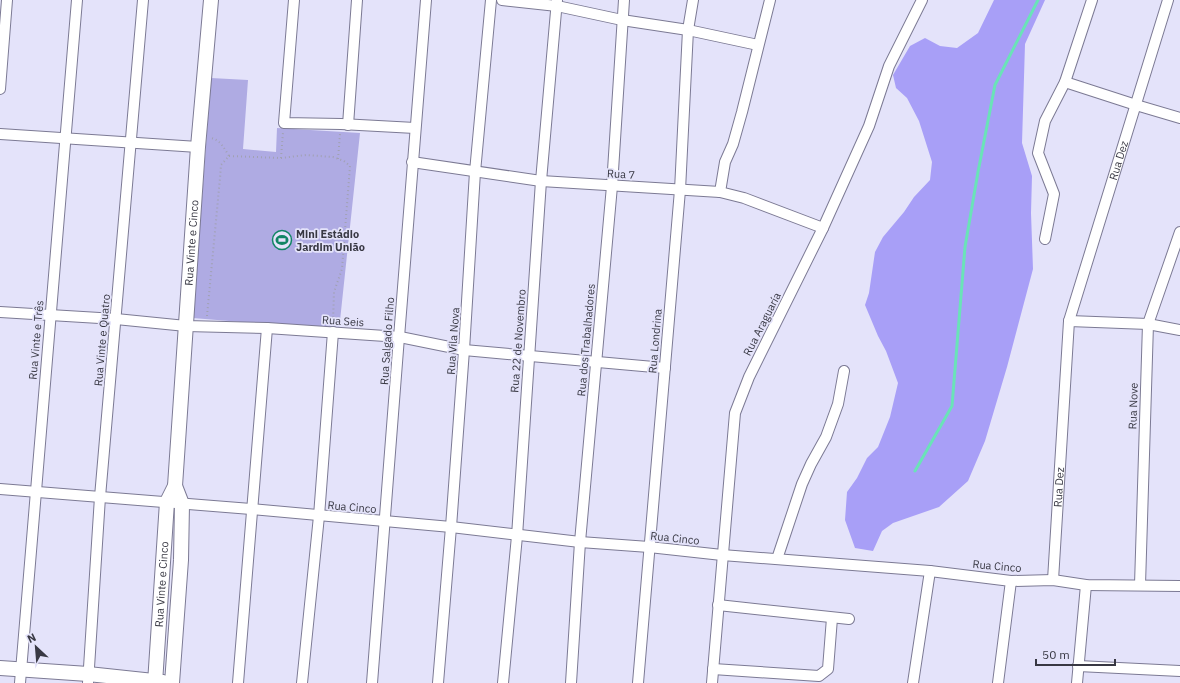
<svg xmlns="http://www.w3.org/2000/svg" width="1180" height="683" font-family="'IBM Plex Sans',sans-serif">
	<rect width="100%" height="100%" fill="#e4e3fa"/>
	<!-- green -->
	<path fill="#afabe3" d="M211 78 248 80 243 149 276 152 277 128 360 133 339 330 193 318Z"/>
	<!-- forest -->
	<path fill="#a89ff7" d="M994 0H1045L1025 44 1022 143 1032 176 1031 213 1033 269 1007 367 985 441 968 481 939 507 893 523 882 531 873 551 855 548 845 520 847 492 857 478 867 458 878 447 890 417 898 383 886 351 878 336 865 305 869 293 875 252 883 237 904 212 914 197 930 180 932 162 919 121 907 98 896 88 893 75 910 46 925 38 940 46 957 48 978 33Z"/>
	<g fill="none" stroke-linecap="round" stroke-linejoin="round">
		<!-- stream -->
		<path stroke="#6ae3b8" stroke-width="3" d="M915 471 952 406 965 247 978 172 995 85 1038 0"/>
		<!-- street casing -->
		<g stroke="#7c7a94" stroke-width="12">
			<g id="street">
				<path d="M294 0 284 123 341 124 415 128"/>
				<path d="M502 0 557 6 622 20 688 30 758 45"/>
				<path d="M1065 82 1136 105 1180 118"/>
				<path d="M0 89 7 0"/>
				<path d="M348 125 357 0"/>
				<path d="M0 134 198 147"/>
				<path d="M412 162 541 181 720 192 744 198 823 228"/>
				<path d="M720 192 725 162 733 144 742 112 770 0"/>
				<path d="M1045 239 1054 194 1038 153 1045 121 1065 82 1092 0"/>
				<path d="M0 312 116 319 186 326 267 328 400 337 464 350 665 368"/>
				<path id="s1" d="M1069 321 1168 0"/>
				<path d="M0 489 251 509 451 527 580 542 649 547 722 555 930 571 1011 581 1053 580 1086 585 1180 586"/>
				<path d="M777 559 802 484 811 464 826 437 838 404 844 371"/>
				<path id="s2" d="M1053 580 1069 321 1148 324 1180 330"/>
				<path d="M1140 585 1148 324 1180 232"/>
				<path d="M718 605 849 619"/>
				<path d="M1078 666 1180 671"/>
				<path d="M713 669 819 676 828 669 832 618"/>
				<path d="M20 683 77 0"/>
				<path d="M88 683 100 497 143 0"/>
				<path d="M238 683 267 328"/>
				<path d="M302 683 319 516 333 332"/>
				<path d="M372 683C391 455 406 228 426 0"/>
				<path d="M438 683 451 527 464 350 475 172 491 0"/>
				<path d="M503 683 517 536 541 181 557 0"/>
				<path d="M571 683 580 542 612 186 624 0"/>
				<path d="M638 683 680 190 688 30 693 0"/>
				<path d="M712 683 735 413 749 377 823 228 869 126 889 66 922 0"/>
				<path d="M913 683 930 571"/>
				<path d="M998 683 1011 581"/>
				<path d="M1077 683 1086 585"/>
			</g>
		</g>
		<!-- secondary casing -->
		<g stroke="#7c7a94" stroke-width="16">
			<g id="secondary">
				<path d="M0 668 88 674 163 682"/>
				<path id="s3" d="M155 683 167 502 175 486 198 147 211 0"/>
				<path d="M172 683 181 560 182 504 175 486"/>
			</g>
		</g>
		<!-- path -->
		<path stroke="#a1a1b3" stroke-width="2" stroke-dasharray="1 3" stroke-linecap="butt" d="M229 156 281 158 306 155 333 157 344 161 350 166 342 269 334 292 333 322
			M281 158 283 132
			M338 159 340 134
			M207 316 220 178 221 165 229 156C224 148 220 139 210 138"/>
		<!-- street -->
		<use href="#street" stroke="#fff" stroke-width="10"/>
		<!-- secondary -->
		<use href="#secondary" stroke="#fff" stroke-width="14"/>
	</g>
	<!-- icons -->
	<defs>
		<g id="stadium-ring" transform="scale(1)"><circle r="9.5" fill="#e4e3fa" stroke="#118564" stroke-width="1.5"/><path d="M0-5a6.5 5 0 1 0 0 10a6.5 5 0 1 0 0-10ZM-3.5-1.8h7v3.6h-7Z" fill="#118564"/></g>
	</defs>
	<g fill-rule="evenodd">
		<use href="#stadium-ring" x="282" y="240"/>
	</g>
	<g text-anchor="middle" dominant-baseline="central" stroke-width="3.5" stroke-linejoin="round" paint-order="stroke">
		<!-- street labels -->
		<g font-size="11" fill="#383843" stroke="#e4e3fa">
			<text stroke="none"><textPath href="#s1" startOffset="168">Rua Dez</textPath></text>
			<text transform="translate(621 174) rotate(3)">Rua 7</text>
			<text stroke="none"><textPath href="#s3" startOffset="443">Rua Vinte e Cinco</textPath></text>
			<text transform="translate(343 321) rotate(4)">Rua Seis</text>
			<text transform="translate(762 324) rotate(-63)">Rua Araguaría</text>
			<text transform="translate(36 340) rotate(-85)">Rua Vinte e Três</text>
			<text transform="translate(102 340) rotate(-85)">Rua Vinte e Quatro</text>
			<text transform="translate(586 340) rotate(-85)">Rua dos Trabalhadores</text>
			<text transform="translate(387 341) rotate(-86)">Rua Salgado Filho</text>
			<text transform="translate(453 341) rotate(-86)">Rua Vila Nova</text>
			<text transform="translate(518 341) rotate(-86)">Rua 22 de Novembro</text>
			<text transform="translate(655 341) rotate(-85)">Rua Londrina</text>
			<text transform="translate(1133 406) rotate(-88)">Rua Nove</text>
			<text stroke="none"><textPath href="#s2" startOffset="93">Rua Dez</textPath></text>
			<text transform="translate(352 507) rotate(5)">Rua Cinco</text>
			<text transform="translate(675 538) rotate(6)">Rua Cinco</text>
			<text transform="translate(997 566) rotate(5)">Rua Cinco</text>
			<text stroke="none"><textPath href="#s3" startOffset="99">Rua Vinte e Cinco</textPath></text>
		</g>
		<!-- poi labels -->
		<g font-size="11" font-weight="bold" fill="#383843" stroke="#e4e3fa" text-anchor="start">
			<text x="296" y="234">Mini Estádio<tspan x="296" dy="13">Jardim União</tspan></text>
		</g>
	</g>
	<!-- north arrow -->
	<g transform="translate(36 647) rotate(334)" stroke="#e4e3fa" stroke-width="3" paint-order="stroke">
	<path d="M0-3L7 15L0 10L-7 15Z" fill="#383843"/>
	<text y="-6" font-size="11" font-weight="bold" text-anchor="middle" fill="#383843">N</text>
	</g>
	<!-- scale -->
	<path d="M1036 659v6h79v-6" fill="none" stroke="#383843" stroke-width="2"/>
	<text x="1042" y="659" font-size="12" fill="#383843" stroke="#e4e3fa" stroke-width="3" paint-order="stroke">50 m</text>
</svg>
